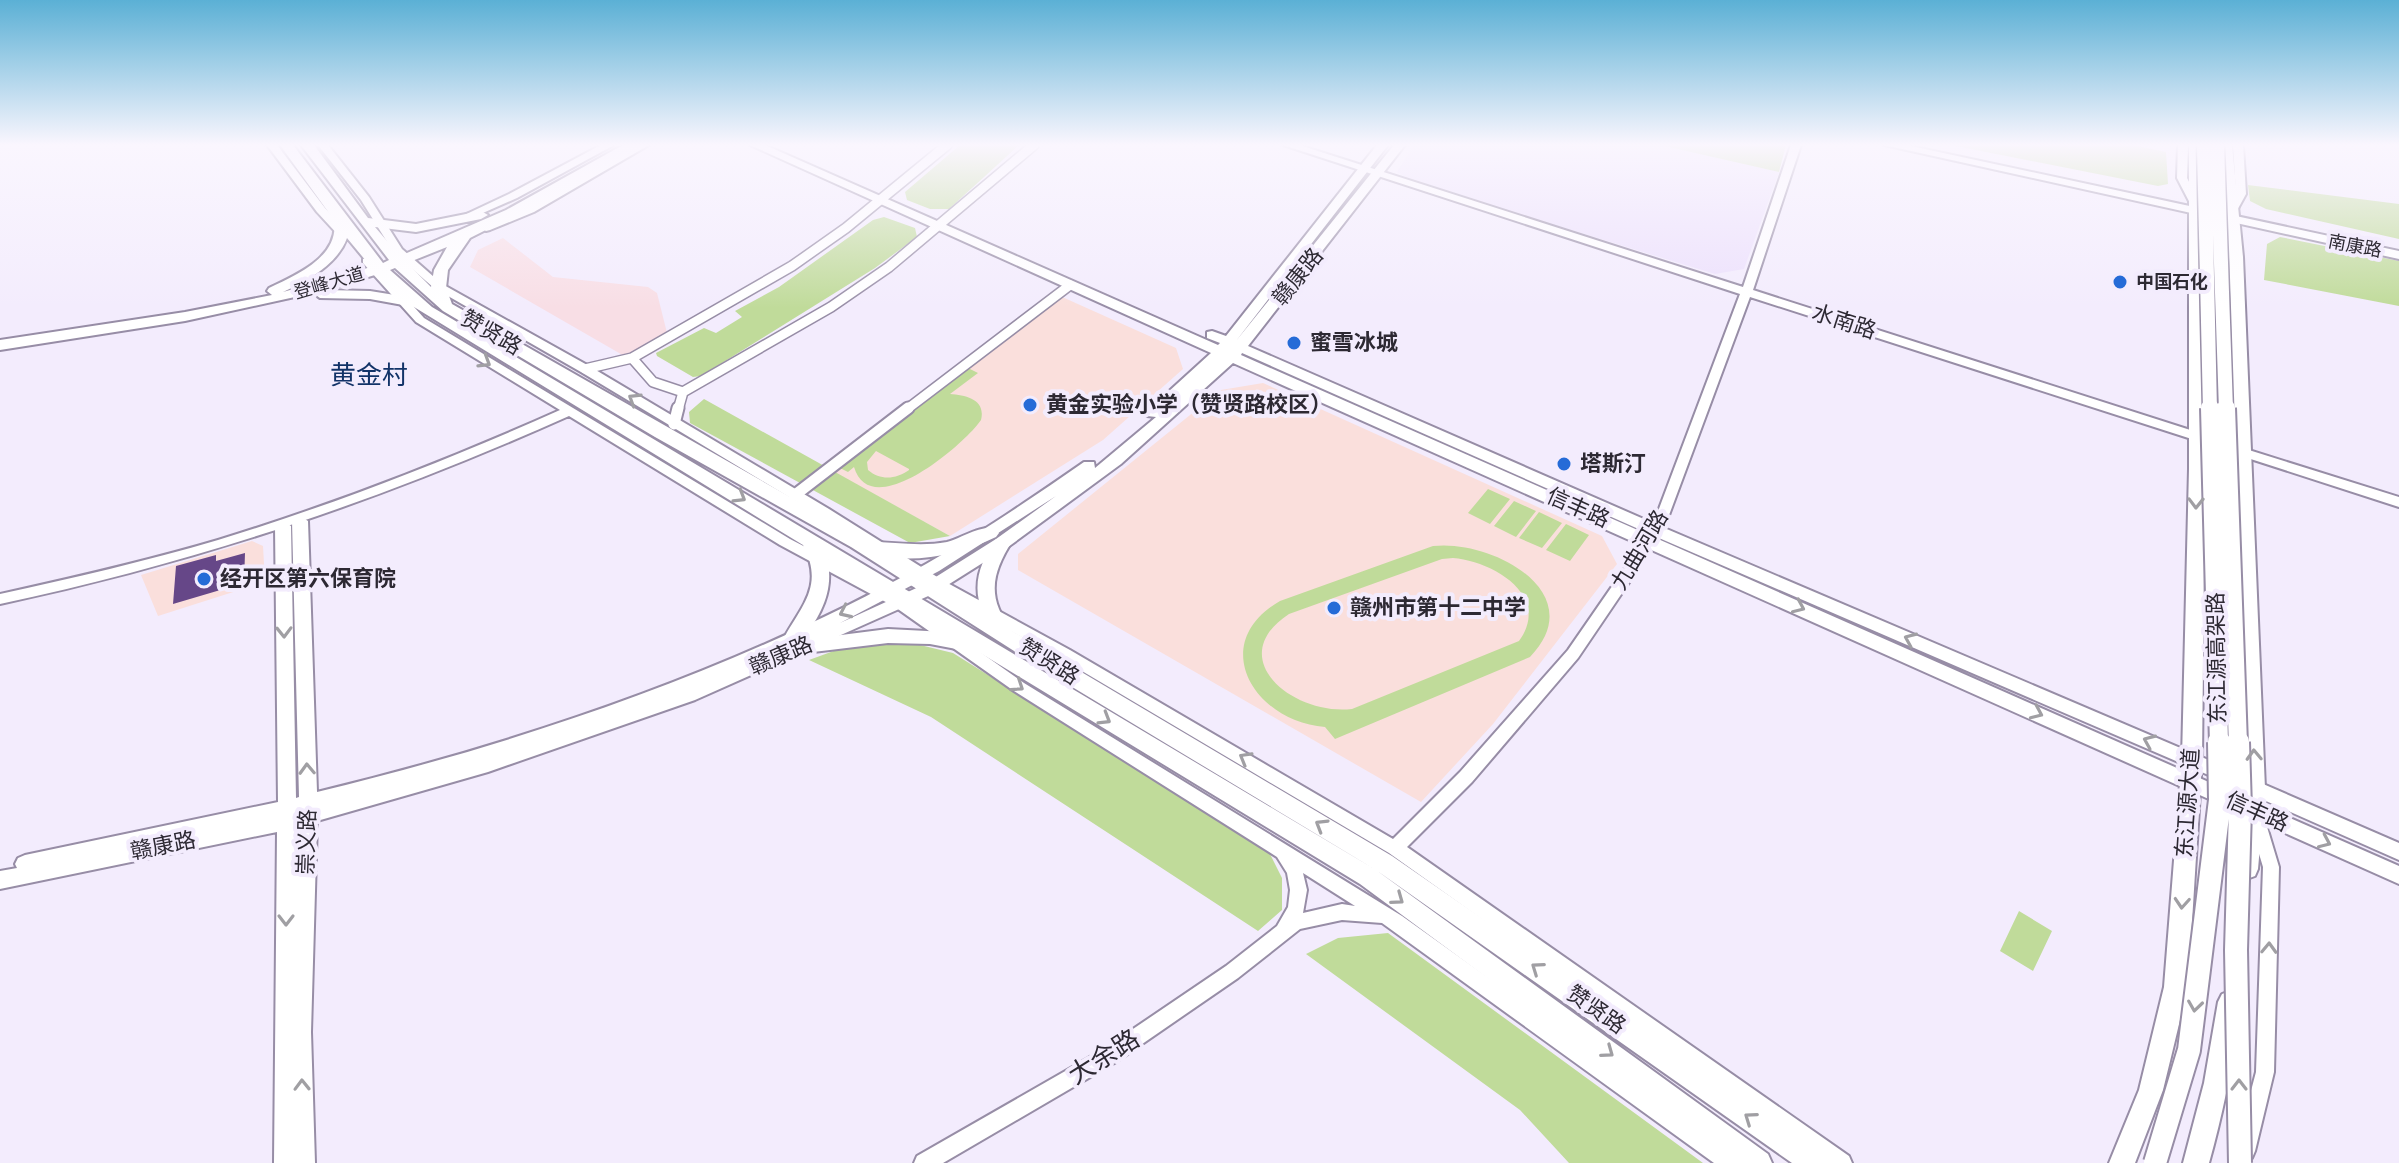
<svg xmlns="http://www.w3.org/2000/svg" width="2399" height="1163" font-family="'Varela Round','Noto Sans SC',sans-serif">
	<rect width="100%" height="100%" fill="#f3ecfd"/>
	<!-- commercial -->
	<path fill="#f8dee5" d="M503 238 553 277 648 287 657 293 667 333 626 357 470 267 478 250Z"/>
	<!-- built -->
	<path fill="#ece0fc" d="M1414 145H1660L1779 172 1744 269 1715 274 1414 182 1397 172Z"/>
	<!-- education -->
	<path fill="#fadfdc" d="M1060 296 1176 348 1183 369 1103 440 950 536 830 470Z
		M1263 383 1602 536 1617 564 1493 724 1421 802 1018 570V554L1221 390Z
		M252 541 263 546 265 582 158 616 141 575Z"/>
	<!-- green -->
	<path fill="#c0db9a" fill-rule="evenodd" d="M960 145H1019L949 209H930L907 200 905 192Z
		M1660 145H1786L1779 172Z
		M1951 145H2133L2166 152 2168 184 2158 186Z
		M2248 185 2399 204V239L2266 209 2250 201Z
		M884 217 915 228 917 237 875 268 701 376 693 377 657 356 656 353 704 328 716 333 742 317 735 311 779 287 873 220Z
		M2280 237 2399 261V306L2264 280 2267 244Z
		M968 368 978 373 950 394C967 395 986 400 981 420 964 445 871 524 854 467L848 472 838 467ZM876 451 909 469V470C896 479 881 481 868 470L867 462Z
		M704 399 950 536 910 543 690 423 689 412Z
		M1488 489 1510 499 1490 524 1468 513Z
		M1514 501 1536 511 1516 537 1494 526Z
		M1539 512 1562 523 1542 548 1519 538Z
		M1566 524 1589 535 1570 561 1546 550Z
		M1433 546C1492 539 1592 593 1530 657L1335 739 1325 727C1255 722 1206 644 1280 601ZM1453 558C1493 561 1552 596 1519 641L1352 709C1293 716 1222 658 1289 614L1442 559Z
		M916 644 953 653 1268 850 1282 878V910L1258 931 931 717 809 660 850 645Z
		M2019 911 2052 931 2033 971 2000 951Z
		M1388 933 1703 1163H1569L1520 1110 1306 954 1338 938Z"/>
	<!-- building -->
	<path fill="#664788" d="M245 553 244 583 173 604 176 566 216 555V561Z"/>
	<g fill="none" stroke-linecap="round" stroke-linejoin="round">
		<!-- minor-far1 casing -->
		<g stroke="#978da6" stroke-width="12">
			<path id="minor-far1" d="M632 358 653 382 683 392
				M585 369 632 358 792 266 846 228 947 145
				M678 410 683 392 831 307 889 267 1034 145
				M906 410 1070 285"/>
		</g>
		<!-- minor casing -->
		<g stroke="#978da6" stroke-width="15">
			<path id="minor" d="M674 424 678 408
				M795 495 908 408"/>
		</g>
		<!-- tertiary casing -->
		<g stroke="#978da6" stroke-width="4">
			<path id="tertiary" d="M267 145H277L325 208 349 234V238H341L317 212Z
				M318 145H328L369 197 402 249 442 284 589 366 829 509 942 580 1070 650 1393 839 1460 772 1568 650 1651 530 1740 294 1283 145H1299L1743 287 1791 145H1801L1753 290 2209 436 2211 439 2205 443 2201 442 1750 297 1662 534 1578 658 1472 782 1407 847 1849 1156 1852 1163H1825L1389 853 1060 658 932 588 819 515 581 372 434 288 394 253 361 200Z
				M601 145H614L517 198 467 220H459L458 218 509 194Z
				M636 145H649L534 212 490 230 486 231 481 228 526 208Z
				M2178 145H2188L2187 178 2201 205 2200 207H2192L2177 178Z
				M2233 145H2243L2246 194 2235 214 2231 215 2226 212 2236 194Z
				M367 258 371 259 424 318 790 539 905 599 1024 683 1402 916 1737 1156 1740 1163H1714L1382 923 1342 920 1300 929 1238 978 1116 1062 943 1163H914L917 1156 1102 1050 1226 966 1277 926 1288 907 1290 890 1287 873 1277 857 1014 691 895 607 780 545 569 416C381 500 201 561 0 604V594C73 578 147 561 218 540 335 504 448 460 560 410L416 322 363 263V259ZM1303 873 1355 906 1342 904 1303 913 1307 890Z
				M2236 446 2399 497V507L2232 453 2230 450Z
				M2256 810 2262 812 2264 817 2279 867 2274 1072 2255 1151 2252 1158 2245 1161 2238 1158 2235 1151 2256 1072 2263 867 2248 817 2250 812Z"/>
		</g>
		<!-- secondary casing -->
		<g stroke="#978da6" stroke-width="4">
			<path id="secondary" d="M750 145H765L1218 345 1220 343 1207 338V332L1212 331 1226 336 1377 145H1388L1236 341 1394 145H1405L1248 346 1662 527 2232 770 2235 775 2232 780 2226 783 2220 780 1652 535 1242 353 1241 355 2399 866V884L1233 363 1121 464 1008 547 935 593 695 700 488 772 317 821 311 1032 315 1163H274L277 832 0 889V871L17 868 15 864 18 858 25 855 278 802 275 526 278 522 283 521 291 526 296 798 299 797 292 521 295 517 300 516 308 521 317 792C527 741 737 670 926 564 981 533 1032 498 1084 462H1094L1095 468 1156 417 1147 416 1145 413 1211 353ZM1056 496 996 539 923 585 840 623 939 571ZM296 827H298L296 872Z
				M1884 145H1906L2399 251V259Z
				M2247 777 2399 843V860L2241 790 2238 785 2241 780Z"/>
		</g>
		<!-- primary casing -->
		<g stroke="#978da6" stroke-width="4">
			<path id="primary" d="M280 145H293L383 263 389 260 301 145H314L368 218 416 224 481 211 488 215 481 219 416 232 375 227 400 256 506 210 623 145H638L557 194 470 238 448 270 446 288 452 304 869 542C896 542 920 547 947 542 962 538 981 524 996 529L999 533 996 537C964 552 930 561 894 558L983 613C971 586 980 562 996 539H1008L1011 543C998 564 989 585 999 609 1002 617 1009 623 1012 631L1392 856 1823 1154 1827 1163H1792L1376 870 1044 670 851 547 655 437 443 311 395 268 390 270 432 307 1376 870 1768 1154 1772 1163H1738L1360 884 977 651 972 652 930 644 888 643 805 653 798 651 796 646 798 642 787 641 785 636C803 604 824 585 803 545L414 307 370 299 320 298 313 293 185 321 0 350V340L185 312 272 295 267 291 269 288C296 275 340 257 334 220ZM347 238 371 267 283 292C308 280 337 265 347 238ZM447 247 434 270 431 287 407 263ZM378 274 401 296 370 291 326 290ZM827 559 946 632 888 629 802 640C820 617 835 590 827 559Z
				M2189 145H2201L2205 469 2202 759 2188 987 2163 1090 2135 1163H2109L2139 1090 2164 987 2182 759 2189 469Z
				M2220 145H2232L2243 257 2265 789 2258 869 2255 876 2247 879 2239 876 2236 869 2245 789 2229 257Z
				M2230 991 2238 994 2242 1002C2234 1057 2224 1110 2209 1163H2183L2204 1083 2218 1002 2222 994Z"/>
		</g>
		<!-- minor-far1 -->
		<use href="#minor-far1" stroke="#fff" stroke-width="9"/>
		<!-- minor -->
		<use href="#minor" stroke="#fff" stroke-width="11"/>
		<!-- tertiary -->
		<use href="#tertiary" fill="#fff" fill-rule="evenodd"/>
		<!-- secondary -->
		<use href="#secondary" fill="#fff" fill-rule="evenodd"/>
		<!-- primary -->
		<use href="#primary" fill="#fff" fill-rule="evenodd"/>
		<!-- trunk-bridge-far2 casing -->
		<g stroke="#978da6" stroke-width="17" stroke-linecap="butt">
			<path id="trunk-bridge-far2" d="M2204 145 2210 410
				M2217 145 2226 410"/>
		</g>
		<!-- trunk-bridge-far1 casing -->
		<g stroke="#978da6" stroke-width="22" stroke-linecap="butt">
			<path id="trunk-bridge-far1" d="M2210 408 2219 744
				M2226 408 2238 744"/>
		</g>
		<!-- trunk-bridge casing -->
		<g stroke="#978da6" stroke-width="26" stroke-linecap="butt">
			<path id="trunk-bridge" d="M2238 742 2240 809 2236 950 2240 1163
				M2155 1163 2189 1050 2220 800 2219 742"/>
		</g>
		<!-- trunk-bridge-far2 -->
		<use href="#trunk-bridge-far2" stroke="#fff" stroke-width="14"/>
		<!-- trunk-bridge-far1 -->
		<use href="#trunk-bridge-far1" stroke="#fff" stroke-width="18"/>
		<!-- trunk-bridge -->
		<use href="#trunk-bridge" stroke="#fff" stroke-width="22"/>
	</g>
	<!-- one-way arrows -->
	<defs><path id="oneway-chevron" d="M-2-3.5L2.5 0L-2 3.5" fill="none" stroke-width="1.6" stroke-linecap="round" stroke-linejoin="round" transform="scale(2)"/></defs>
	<g stroke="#a09fa3">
		<use href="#oneway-chevron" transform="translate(485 362) rotate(32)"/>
		<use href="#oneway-chevron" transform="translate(634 399) rotate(-148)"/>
		<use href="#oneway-chevron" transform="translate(740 497) rotate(31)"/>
		<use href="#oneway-chevron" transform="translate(2196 503) rotate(91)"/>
		<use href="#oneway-chevron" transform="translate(1799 607) rotate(24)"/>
		<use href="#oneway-chevron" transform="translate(845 612) rotate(155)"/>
		<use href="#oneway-chevron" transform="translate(284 632) rotate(89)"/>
		<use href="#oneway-chevron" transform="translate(1910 639) rotate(-157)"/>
		<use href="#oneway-chevron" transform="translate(1018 686) rotate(34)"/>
		<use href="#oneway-chevron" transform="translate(2037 713) rotate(24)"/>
		<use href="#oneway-chevron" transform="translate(1105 719) rotate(31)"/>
		<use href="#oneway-chevron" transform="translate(2149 741) rotate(-157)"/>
		<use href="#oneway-chevron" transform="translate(2254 755) rotate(-92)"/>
		<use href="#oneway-chevron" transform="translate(1245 758) rotate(-150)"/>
		<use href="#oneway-chevron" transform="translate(307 769) rotate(-92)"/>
		<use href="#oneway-chevron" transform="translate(1321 825) rotate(-149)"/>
		<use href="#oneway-chevron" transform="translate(2325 842) rotate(24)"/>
		<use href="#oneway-chevron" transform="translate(1398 899) rotate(36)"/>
		<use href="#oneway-chevron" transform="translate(2182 903) rotate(94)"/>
		<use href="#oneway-chevron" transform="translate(286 920) rotate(90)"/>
		<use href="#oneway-chevron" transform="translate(2269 948) rotate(-88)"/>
		<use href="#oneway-chevron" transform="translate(1537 968) rotate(-145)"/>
		<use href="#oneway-chevron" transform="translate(2195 1006) rotate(98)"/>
		<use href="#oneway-chevron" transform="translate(1608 1052) rotate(36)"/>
		<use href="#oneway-chevron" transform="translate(302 1085) rotate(-91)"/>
		<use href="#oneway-chevron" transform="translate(2239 1085) rotate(-90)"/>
		<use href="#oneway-chevron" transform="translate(1750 1118) rotate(-145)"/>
	</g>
	<!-- sky -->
	<linearGradient id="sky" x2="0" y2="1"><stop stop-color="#5bb0d5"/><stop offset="0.47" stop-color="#faf6fe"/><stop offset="1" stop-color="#faf6fe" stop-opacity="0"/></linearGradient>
	<rect width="2399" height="308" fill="url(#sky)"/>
	<!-- markers -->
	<g fill="#256bd7" stroke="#f3ecfd" stroke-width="3">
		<circle cx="2120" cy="282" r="8"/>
		<circle cx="1294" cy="343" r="8"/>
		<circle cx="1030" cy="405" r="8"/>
		<circle cx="1564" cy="464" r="8"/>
		<circle cx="204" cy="579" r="8"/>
		<circle cx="1334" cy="608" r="8"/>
	</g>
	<g text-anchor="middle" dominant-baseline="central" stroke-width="8" stroke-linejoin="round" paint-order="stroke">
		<!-- far-street labels -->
		<g font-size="18" fill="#2d2933" stroke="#f3ecfd">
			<text transform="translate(2355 246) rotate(11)">南康路</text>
			<text transform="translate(329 283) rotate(-16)">登峰大道</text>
		</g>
		<!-- far-poi labels -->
		<g font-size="18" font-weight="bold" fill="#2d2933" stroke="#f3ecfd" text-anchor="start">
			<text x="2136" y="282">中国石化</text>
		</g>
		<!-- street labels -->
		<g font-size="22" fill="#2d2933" stroke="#f3ecfd">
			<text transform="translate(1298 277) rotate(-51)">赣康路</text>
			<text transform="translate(1844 322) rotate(18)">水南路</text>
			<text transform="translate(491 333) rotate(30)">赞贤路</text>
			<text transform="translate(1578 508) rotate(24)">信丰路</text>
			<text transform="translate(1640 550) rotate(-59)">九曲河路</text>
			<text transform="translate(781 656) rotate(-23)">赣康路</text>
			<text transform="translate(2217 658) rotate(-91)">东江源高架路</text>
			<text transform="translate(1049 662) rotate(32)">赞贤路</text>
			<text transform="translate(2188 803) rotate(-86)">东江源大道</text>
			<text transform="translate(2257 812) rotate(24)">信丰路</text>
			<text transform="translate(307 842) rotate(-88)">崇义路</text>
			<text transform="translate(163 846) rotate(-11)">赣康路</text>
			<text transform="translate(1596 1010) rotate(35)">赞贤路</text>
		</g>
		<!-- poi labels -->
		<g font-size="22" font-weight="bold" fill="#2d2933" stroke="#f3ecfd" text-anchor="start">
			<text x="1310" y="343">蜜雪冰城</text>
			<text x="1046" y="405">黄金实验小学（赞贤路校区）</text>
			<text x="1580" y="464">塔斯汀</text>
			<text x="220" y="579">经开区第六保育院</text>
			<text x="1350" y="608">赣州市第十二中学</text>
		</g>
		<!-- quarter labels -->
		<g font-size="26" fill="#123368" stroke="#f3ecfd">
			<text x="369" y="375">黄金村</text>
		</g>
		<!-- near-street labels -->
		<g font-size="26" fill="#2d2933" stroke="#f3ecfd">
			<text transform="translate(1104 1057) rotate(-32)">大余路</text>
		</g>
	</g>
</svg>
